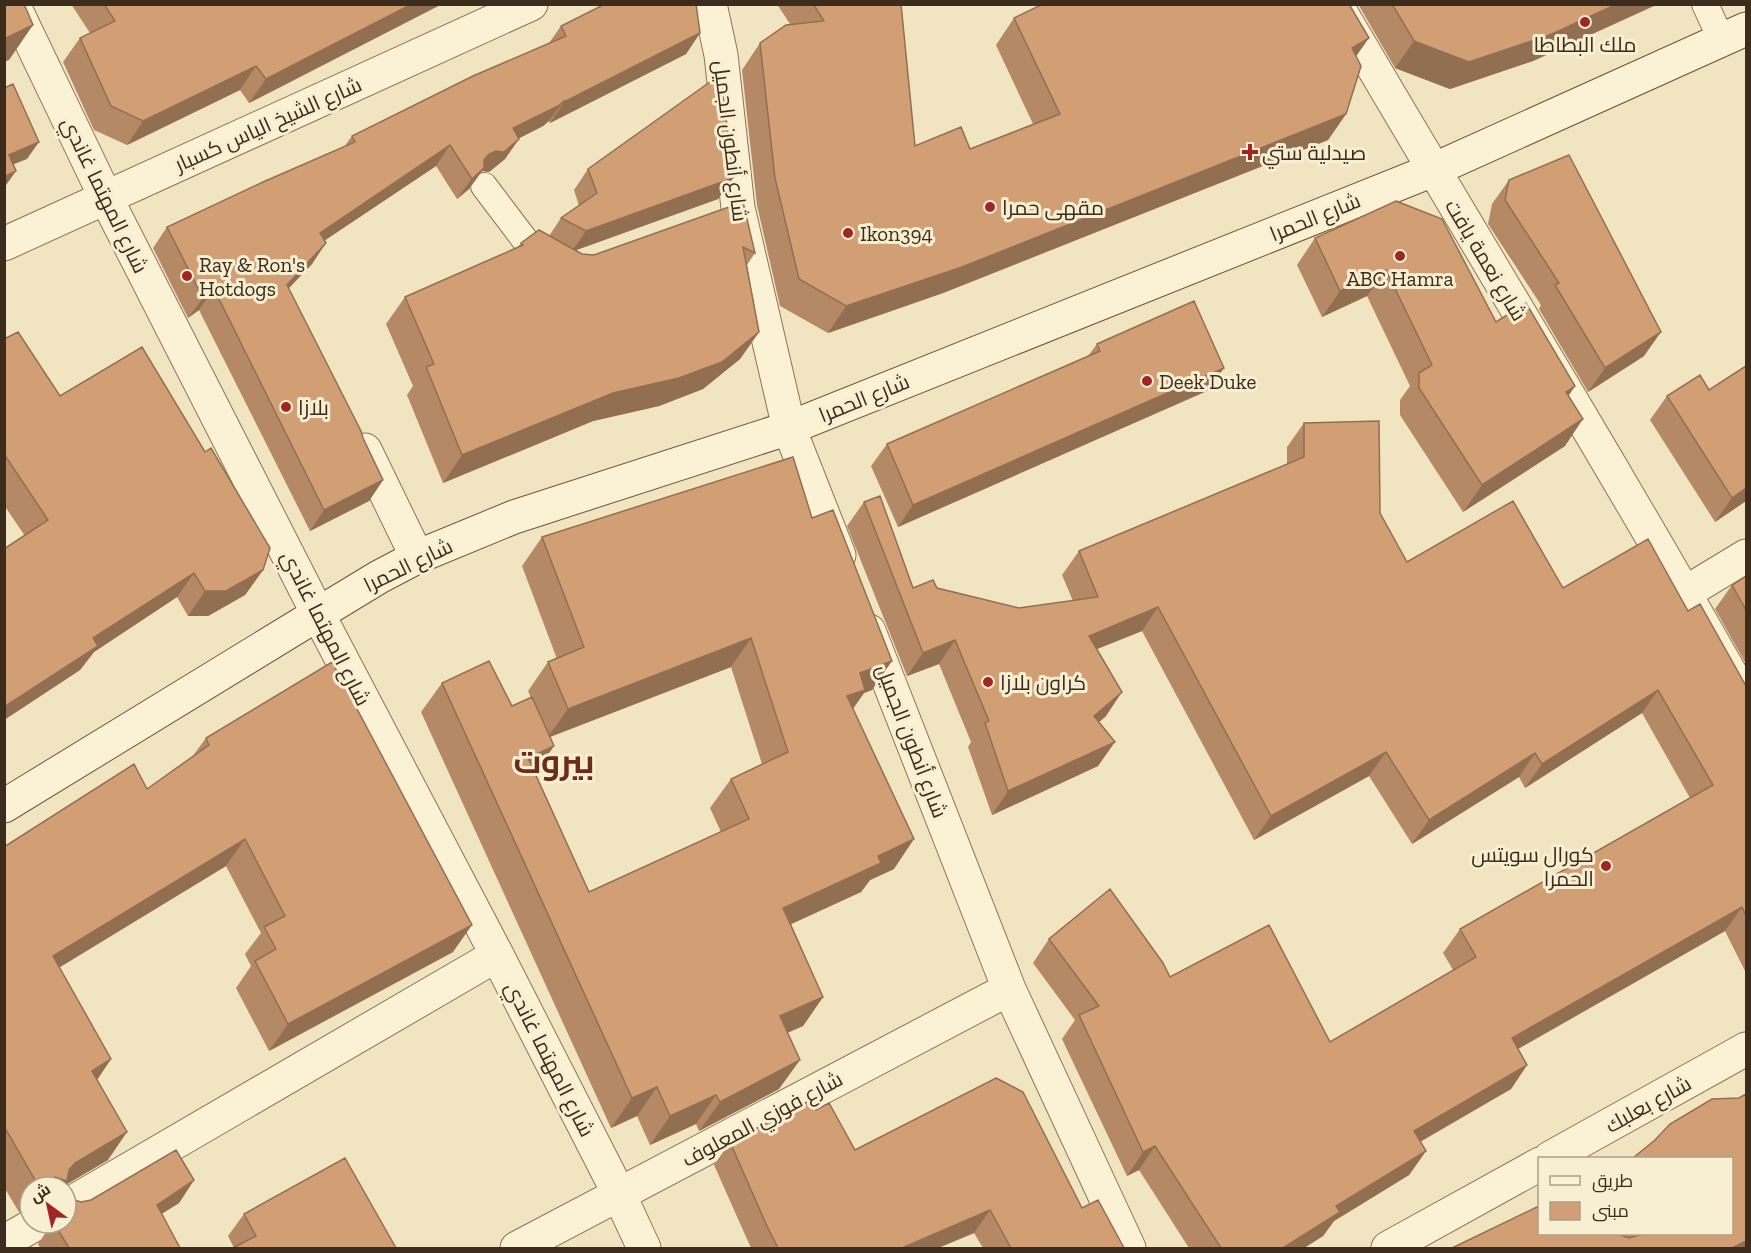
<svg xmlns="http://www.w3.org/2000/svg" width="1751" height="1253" font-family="'Zilla Slab',Cairo,serif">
	<rect width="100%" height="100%" fill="#f1e4c1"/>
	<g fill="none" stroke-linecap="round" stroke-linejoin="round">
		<!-- lane casing -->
		<g stroke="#8c7557" stroke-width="28">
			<path id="lane" d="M1705 4 1722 41
				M484 186 531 248 553 259"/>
		</g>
		<!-- street casing -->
		<g stroke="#8c7557" stroke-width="35">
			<path id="street" d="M13 4 106 198 318 614 497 955 619 1194 644 1248
				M710 4 721 55 738 208 789 428 839 555
				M1336 4C1472 237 1614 466 1746 701
				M4 244 531 4
				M365 450 417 557
				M1685 593 1746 556
				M869 631 1009 989 1129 1248
				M1550 1158 1746 1049
				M66 1206 497 955
				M4 1242 37 1223
				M517 1248 1009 989
				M1388 1248 1540 1164"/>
		</g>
		<!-- secondary casing -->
		<g stroke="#6e563b" stroke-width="35">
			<path id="secondary" d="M4 806 318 614 379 577 417 557 514 517 789 428 1433 170 1746 29
				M4 1242 9 1248"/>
		</g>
		<!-- lane -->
		<use href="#lane" stroke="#fbf1d5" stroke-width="26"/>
		<!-- street -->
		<use href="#street" stroke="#fbf1d5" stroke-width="33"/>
		<!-- secondary -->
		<use href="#secondary" stroke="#fbf1d5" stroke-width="33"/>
	</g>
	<!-- wall -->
	<path fill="#b58965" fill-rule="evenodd" d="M71 4H442L249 103 240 90 127 145 94 130 63 62 80 38 90 33Z
		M777 4H901L915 146 970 149 1033 124 996 45 1014 18 1356 56 1346 114 1328 140 943 293 828 333 780 306 757 205 742 70 760 43 790 24Z
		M1358 4H1658L1533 61 1450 89 1395 68Z
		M561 26 700 33 686 54 550 123 549 121 543 126 519 138 505 159 489 172 482 171 469 189 457 199 436 166 325 240 312 264 288 288 383 480 369 501 310 531 199 310 188 318 153 248 167 227 344 147 352 136 549 43Z
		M588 169 733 178 718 199 576 250 582 254 594 255 743 202 755 253 747 265 759 332 740 359 703 389 659 406 593 421 443 483 407 395 413 386 386 324 405 297 517 248 521 243 549 236 561 218 579 206 574 190Z
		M1509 180 1644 356 1588 392 1539 309 1541 305 1488 224 1492 204Z
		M1396 201 1496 322 1575 386 1568 396 1565 446 1463 512 1400 415V400L1410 386 1367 296 1322 317 1297 265 1315 238Z
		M4 339 60 396 263 570 245 595 208 616H188L177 597 94 652 80 670 4 720V549L25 536 4 505Z
		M1097 344 1209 390 898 527 871 466 887 444 1088 356Z
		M1709 390 1746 501 1715 522 1650 420 1667 396Z
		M1304 423 1380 513 1407 562 1563 588 1688 611 1746 686V973L1725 931 1518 1049 1527 1065 1511 1089 1420 1142 1426 1151 1409 1175 1334 1221 1323 1236 1304 1248H1189L1139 1170 1127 1176 1062 1039 1075 1020 1033 963 1049 939 1170 977 1330 1042 1453 970 1443 953 1460 929 1690 798 1642 713 1525 788 1519 777 1412 844 1369 776 1254 840 1142 631 1097 649 1106 716 1099 722 1098 766 992 815 968 747 971 742 939 664 907 676 847 526 864 502 913 588H937L1019 608 1073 601 1062 575 1079 551 1287 464V447Z
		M812 518 872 690 864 693 853 709 894 869 870 880 861 892 791 924 823 997 803 1026 787 1033 779 1089 699 1131 696 1124 650 1145 637 1116 611 1128 421 712 442 683 512 706 531 698 528 691 548 662 557 659 522 566 542 537ZM731 667 762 764 731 779 710 808 721 832 589 892 535 773 550 737Z
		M1746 576V664L1715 609 1732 585Z
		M206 738 453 952 269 1051 236 988 251 966 245 954 261 933 226 866 59 967 111 1059 97 1080 108 1160 62 1187H30V1207L19 1212 4 1187V847L147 789 192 757Z
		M1739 1098 1746 1248H1452L1620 1235 1625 1237 1623 1233H1731Z
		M816 1110 855 1150 1082 1208 1124 1248H983L974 1233 938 1248H751L714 1165 730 1142Z
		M194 1180 179 1203 161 1214 180 1248H40L38 1244 52 1223H66V1206L71 1199 81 1202Z
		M244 1214 396 1248H234L228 1236Z"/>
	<!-- shaded-wall -->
	<path fill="#936f52" d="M412 4H442L249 103 266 79Z
		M1617 4H1658L1533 61 1450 89 1395 68 1414 41Z
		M33 25 9 60 4 62V39Z
		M700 33 686 54 550 123 564 102Z
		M1369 38 1350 65 1352 48Z
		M256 66 240 90 127 145 143 121Z
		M564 101 549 121 543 126 498 149 513 128Z
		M1346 114 1328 140 943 293 828 333 846 306Z
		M519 139 505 159 489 172 482 171 469 189 457 199 489 154Z
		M39 142 27 159 4 168 9 155Z
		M450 145 436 166 306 253 320 233Z
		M16 171 4 188V177Z
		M733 178 718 199 571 252 586 231Z
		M326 243 312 264 272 306 287 285Z
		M1386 270 1367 296 1322 317 1340 291Z
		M214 289 199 310 188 318 203 298Z
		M759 332 740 359 703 389 659 406 593 421 443 483 462 455Z
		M1661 332 1644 356 1588 392 1605 368Z
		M1224 368 1209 390 898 527 913 505Z
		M1575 386 1557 413 1566 392Z
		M1583 419 1565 446 1463 512 1482 485Z
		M383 480 369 501 310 531 324 510Z
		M1746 488V501L1715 522 1732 498Z
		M263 570 245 595 208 616H188L205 591Z
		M194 573 177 597 94 652 80 670 4 720V707L93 638Z
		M1158 607 1142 631 1072 659 1089 636Z
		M751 638 731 667 547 738 568 709Z
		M955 640 939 664 907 676 923 653Z
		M892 661 872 690 864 693 845 719 827 725 860 673Z
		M1658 690 1642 713 1525 788 1542 764Z
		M1122 692 1106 716 1078 740 1094 716Z
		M1115 742 1098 766 992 815 1008 791Z
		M554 746 534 775 528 758Z
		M1386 752 1369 776 1254 840 1271 816Z
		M1535 753 1519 777 1412 844 1429 820Z
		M245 839 226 866 34 983 53 956Z
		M914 839 894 869 870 880 861 892 763 937 783 908 878 856Z
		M1742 907 1725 931 1495 1062 1512 1038Z
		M472 925 453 952 269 1051 288 1024Z
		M823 997 803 1026 759 1045 780 1016Z
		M111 1059 92 1087V1071Z
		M800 1060 779 1089 699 1131 720 1102Z
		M1527 1065 1511 1089 1397 1155 1414 1131Z
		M657 1087 637 1116 611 1128 632 1098Z
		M716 1095 696 1124 650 1145 670 1116Z
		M127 1132 108 1160 62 1187H36L38 1185Z
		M1155 1146 1139 1170 1127 1176 1143 1152Z
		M1426 1151 1409 1175 1334 1221 1323 1236 1304 1248H1283L1336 1206Z
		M194 1180 179 1203 141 1227 157 1205Z
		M30 1196V1207L19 1212Z
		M990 1210 974 1233 938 1248H902Z
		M1746 1241V1248H1732Z"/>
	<!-- building -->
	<path fill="#d29f75" stroke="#936f52" stroke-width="1.5" d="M4 4H24L33 25 4 39Z
		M104 4H412L266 79 256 66 143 121 111 106 80 38 115 21Z
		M605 4H696L700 33 564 102V101L558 106 513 128 519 139 504 152 496 151 489 154 484 160V168L472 179 450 145 320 233 326 243 287 285 361 431 363 438 383 480 324 510 214 289 203 298 167 227 263 182 355 142 352 136 473 76 566 36 561 26Z
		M813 4H901L915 146 961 127 970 149 1060 114 1014 18 1043 4H1349L1369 38 1352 48 1361 66 1346 114 962 267 846 306 799 279 775 178 760 43 786 25 824 21Z
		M1392 4H1617L1552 34 1469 62 1414 41Z
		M721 74 733 178 586 231 561 218 597 193 588 169Z
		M13 84 39 142 9 155 16 171 4 177V88Z
		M1569 155 1661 332 1605 368 1555 285 1559 283 1505 200 1509 180Z
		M1396 201 1442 219 1496 322 1526 303 1575 386 1566 392 1583 419 1482 485 1419 388V373L1432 365 1386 270 1340 291 1315 238Z
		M743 202 755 253 743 247 759 332 722 362 679 378 613 393 462 455 426 367 434 364 405 297 523 245 521 243 539 230 582 254 594 255Z
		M1194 301 1224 368 913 505 887 444 1100 351 1097 344Z
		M18 332 60 396 142 347 205 452 211 448 270 548 263 570 226 591H205L194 573 93 638 98 646 4 707V549L48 520 4 454V339Z
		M1746 366V488L1732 498 1667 396 1700 375 1709 390Z
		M1379 421 1380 513 1407 562 1513 501 1563 588 1648 539 1688 611 1700 604 1746 686V916L1742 907 1512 1038 1527 1065 1414 1131 1426 1151 1336 1206 1340 1212 1283 1248H1221L1155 1146 1143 1152 1079 1015 1099 1006 1049 939 1110 889 1163 963 1170 977 1269 925 1330 1042 1476 957 1460 929 1713 785 1658 690 1542 764 1535 753 1429 820 1386 752 1271 816 1158 607 1089 636 1122 692 1094 716 1115 742 1008 791 985 723 989 721 955 640 923 653 864 502 880 496 913 588 933 580 937 588 1019 608 1098 597 1079 551 1304 457V423Z
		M793 457 812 518 833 510 892 661 860 673 865 690 847 696 914 839 878 856 881 863 783 908 823 997 780 1016 800 1060 720 1102 716 1095 670 1116 657 1087 632 1098 442 683 489 661 512 706 532 697 554 746 528 758 589 892 749 819 731 779 788 752 751 638 568 709 548 662 584 647 542 537Z
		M1746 576V610L1732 585Z
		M332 662 472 925 288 1024 255 961 276 949 264 927 285 916 245 839 53 956 111 1059 92 1071 127 1132 75 1163 69 1170 67 1181 55 1177 38 1185 4 1126V847L134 764 147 789 209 745 206 738Z
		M996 1078 1023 1092 1082 1208 1098 1200 1124 1248H1011L990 1210 902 1248H778L766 1224 730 1142 811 1100 816 1110 829 1103 855 1150Z
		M1746 1094V1241L1732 1248H1452L1539 1206V1233H1618L1620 1235 1629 1238 1640 1235 1642 1233H1731V1158H1633L1655 1140 1670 1124 1712 1099 1739 1098Z
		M176 1150 194 1180 157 1205 180 1248H69L54 1223H66V1212L69 1210 71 1199 81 1202 91 1200Z
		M345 1158 396 1248H233L256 1236 244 1214Z"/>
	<!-- markers -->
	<g fill="#a02623" stroke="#f8eed2" stroke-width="2">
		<circle cx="1585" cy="22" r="6"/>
		<path d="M1247 143h6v6h6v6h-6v6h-6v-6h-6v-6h6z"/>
		<circle cx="990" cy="207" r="6"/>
		<circle cx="848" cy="233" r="6"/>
		<circle cx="1400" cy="256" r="6"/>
		<circle cx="187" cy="276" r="6"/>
		<circle cx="1147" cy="381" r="6"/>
		<circle cx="286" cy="407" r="6"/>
		<circle cx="988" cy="682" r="6"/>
		<circle cx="1606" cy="866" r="6"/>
	</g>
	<g text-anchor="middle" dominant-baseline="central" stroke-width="6" stroke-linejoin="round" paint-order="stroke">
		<!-- poi labels -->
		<g font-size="21" fill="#3b2c1d" stroke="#f8eed2" text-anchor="start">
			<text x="1585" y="44" text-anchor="middle">ملك البطاطا</text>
			<text x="1262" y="152">صيدلية ستي</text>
			<text x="1002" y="207">مقهى حمرا</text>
			<text x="860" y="233">Ikon394</text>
			<text x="199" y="264">Ray &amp; Ron's<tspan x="199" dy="24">Hotdogs</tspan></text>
			<text x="1400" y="278" text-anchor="middle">ABC Hamra</text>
			<text x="1159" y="381">Deek Duke</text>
			<text x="298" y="407">بلازا</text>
			<text x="1000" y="682">كراون بلازا</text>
			<text x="1594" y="854" text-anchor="end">كورال سويتس<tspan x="1594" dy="24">الحمرا</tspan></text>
		</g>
		<!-- street labels -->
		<g font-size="21" fill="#3b2c1d" stroke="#f8eed2">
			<text transform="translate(268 124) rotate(-24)">شارع الشيخ الياس كسبار</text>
			<text transform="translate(731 141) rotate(83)">شارع أنطون الجميل</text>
			<text transform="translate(105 195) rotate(64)">شارع المهتما غاندي</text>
			<text transform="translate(1315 217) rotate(-22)">شارع الحمرا</text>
			<text transform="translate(1486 260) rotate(59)">شارع نعمة يافت</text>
			<text transform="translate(864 398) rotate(-22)">شارع الحمرا</text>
			<text transform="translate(408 565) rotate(-26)">شارع الحمرا</text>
			<text transform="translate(326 628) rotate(63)">شارع المهتما غاندي</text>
			<text transform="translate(912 741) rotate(69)">شارع أنطون الجميل</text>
			<text transform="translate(550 1059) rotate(63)">شارع المهتما غاندي</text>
			<text transform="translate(1648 1104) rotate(-29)">شارع بعلبك</text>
			<text transform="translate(762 1119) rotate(-28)">شارع فوزي المعلوف</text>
		</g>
		<!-- town labels -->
		<g font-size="33" font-weight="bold" fill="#6b2d19" stroke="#f8eed2">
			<text x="554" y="761">بيروت</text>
		</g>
	</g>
	<!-- border -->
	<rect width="1751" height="1253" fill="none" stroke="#3b2c1d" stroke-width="12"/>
	<!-- legend -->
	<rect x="1538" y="1157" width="195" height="78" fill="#f8eed2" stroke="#aca08a" stroke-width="1.5"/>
	<rect x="1550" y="1176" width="30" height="9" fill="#fbf1d5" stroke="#aca08a" stroke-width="1.5"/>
	<text x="1592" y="1187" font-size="18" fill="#3b2c1d">طريق</text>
	<rect x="1550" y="1202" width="30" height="18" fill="#d29f75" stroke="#aca08a" stroke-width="1.5"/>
	<text x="1592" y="1217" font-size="18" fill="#3b2c1d">مبنى</text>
	<!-- north arrow -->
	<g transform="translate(48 1205) rotate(327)"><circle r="28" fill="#f8eed2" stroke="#aca08a" stroke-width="1.5"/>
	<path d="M0-4.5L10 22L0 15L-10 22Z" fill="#a02623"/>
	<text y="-9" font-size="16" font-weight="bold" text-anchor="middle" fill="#3b2c1d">ش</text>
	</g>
</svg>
